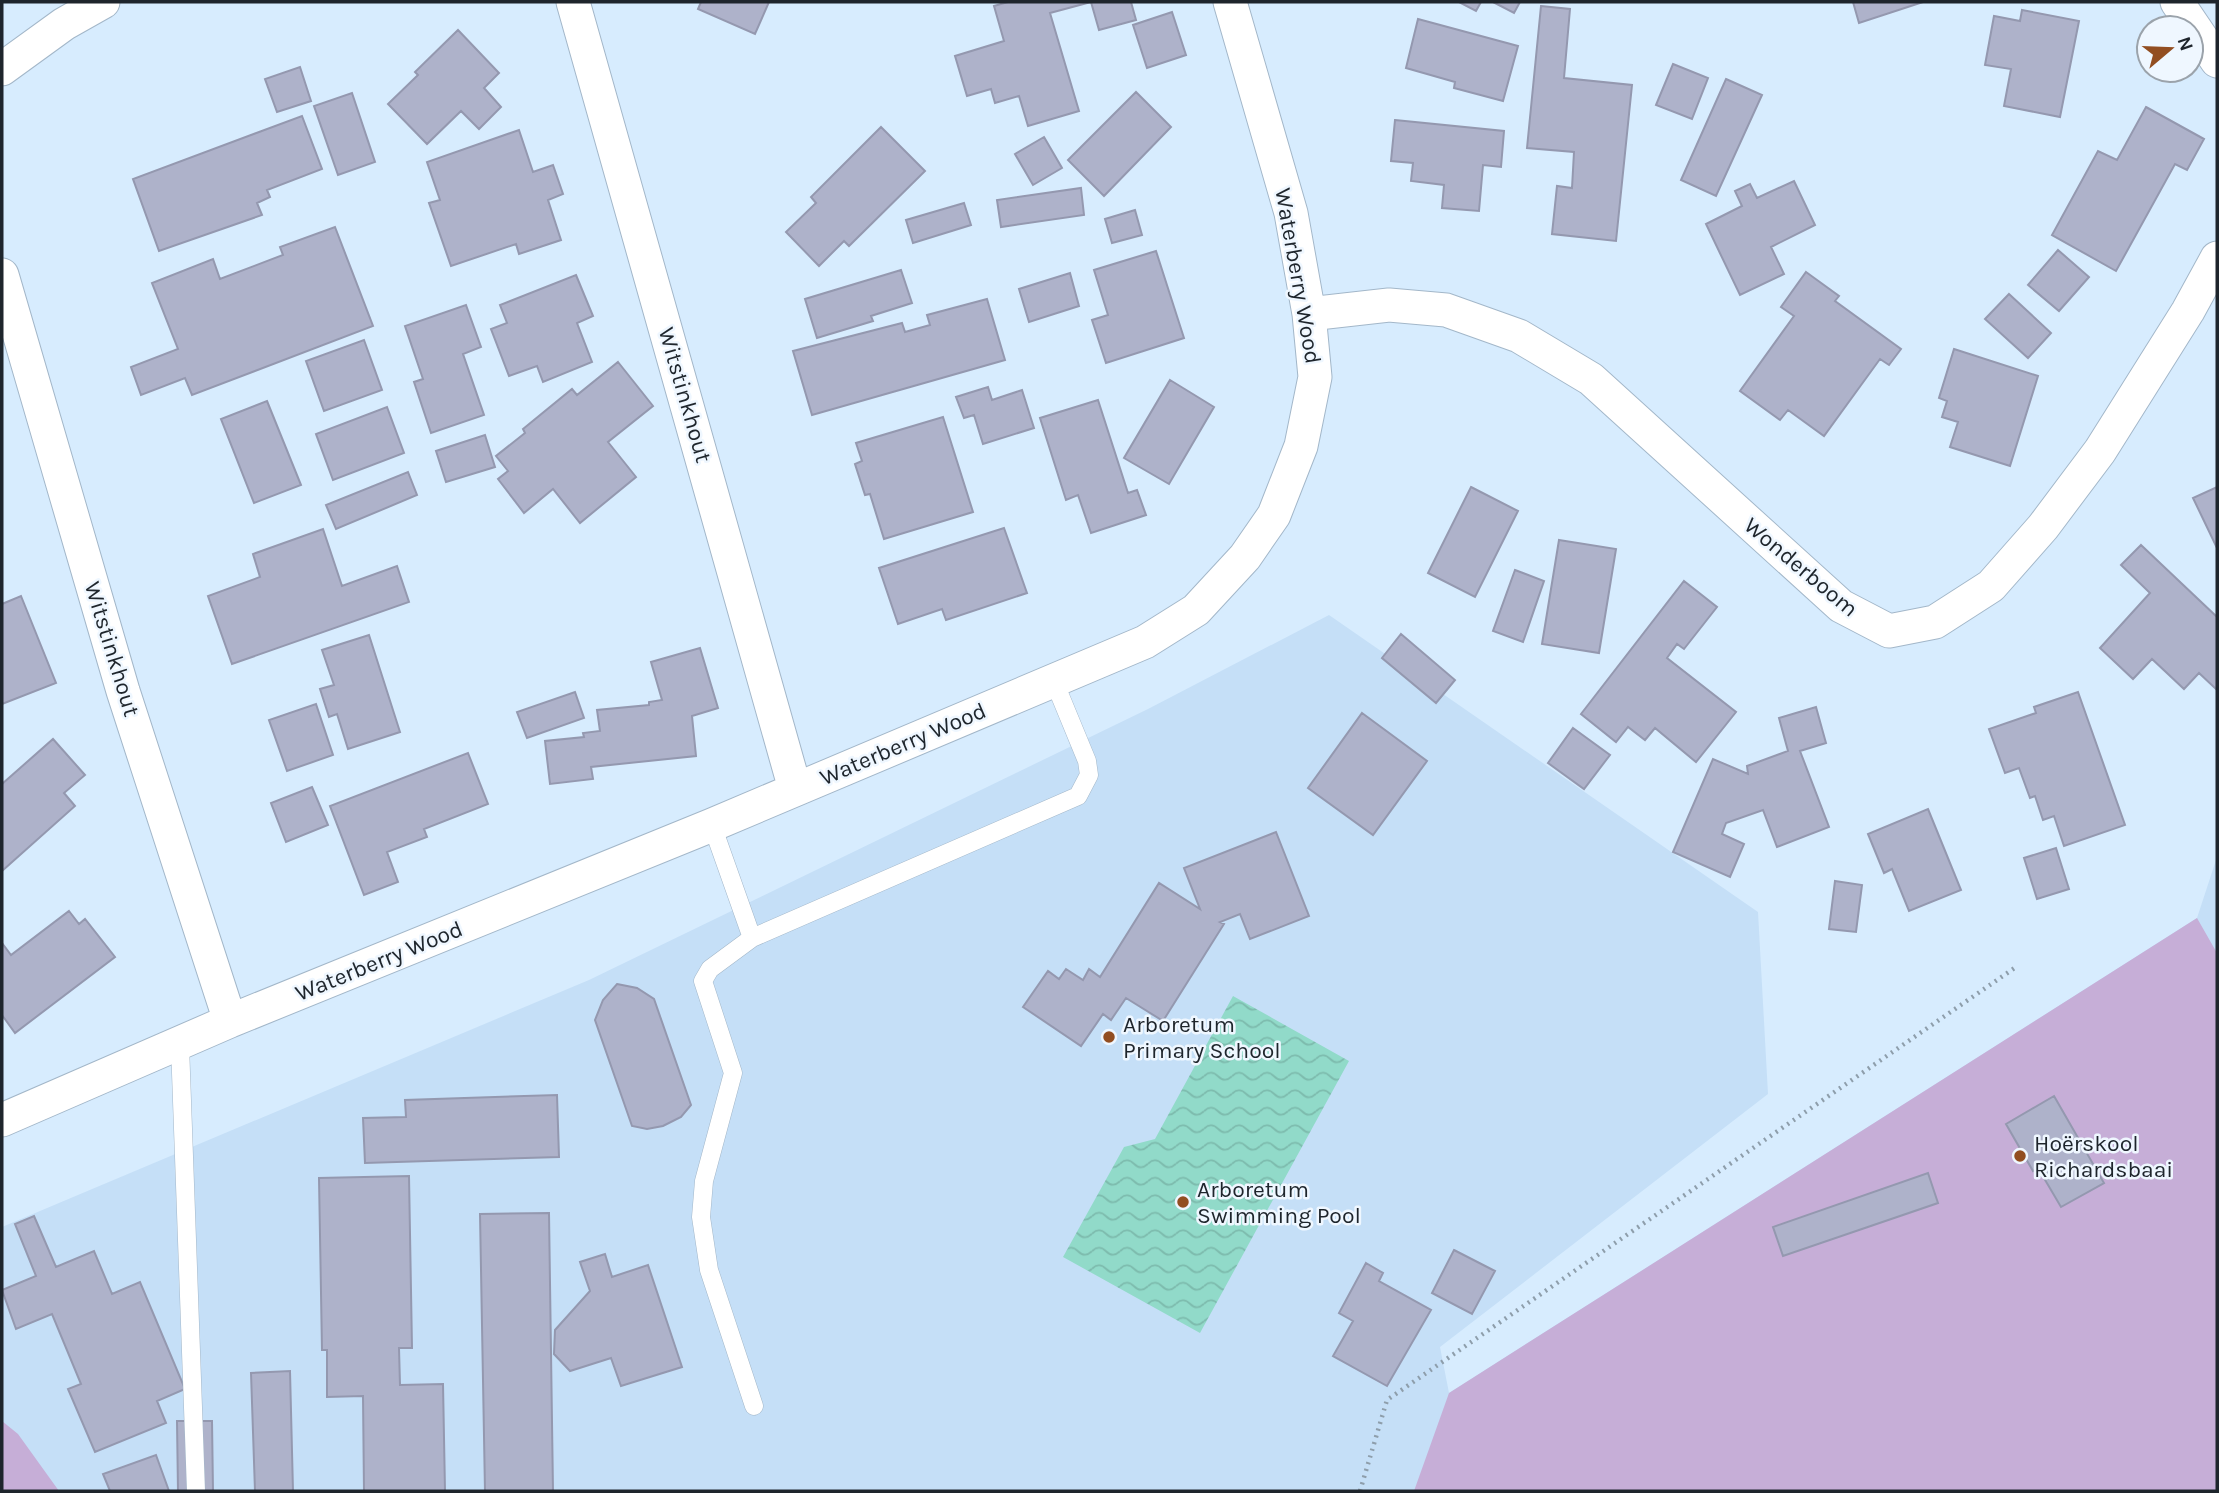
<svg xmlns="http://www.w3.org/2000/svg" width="2219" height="1493" font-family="Karla,sans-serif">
	<defs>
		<pattern id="water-waves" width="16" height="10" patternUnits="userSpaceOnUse" patternTransform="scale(1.75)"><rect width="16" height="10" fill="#91dac9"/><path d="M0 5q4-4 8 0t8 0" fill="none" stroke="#7dbbad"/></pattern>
	</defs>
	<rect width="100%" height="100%" fill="#d7ecfe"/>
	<!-- built -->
	<path fill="#c5dff7" d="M1329 615 1758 912 1768 1094 1440 1347 1449 1393 2197 918 2217 857V1491H2V1227L589 980 1148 709Z"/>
	<!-- pitch -->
	<path fill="#c6aed7" d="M2197 918 2217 953V1491H1414L1449 1393Z
		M2 1421 18 1434 59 1491H2Z"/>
	<!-- water -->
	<path fill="url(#water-waves)" d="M1233 996 1349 1061 1200 1333 1063 1257 1124 1147 1155 1139Z"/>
	<!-- building -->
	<path fill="#aeb2ca" stroke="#9498af" stroke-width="2" d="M701 2H769L755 34 698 9Z
		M1008 2H1131L1136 20 1099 30 1091 2 1050 13 1079 111 1028 126 1019 96 995 103 991 89 967 96 955 56 1004 41 994 6Z
		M1459 2H1481L1476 11Z
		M1493 2H1520L1514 13Z
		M1853 2H1923L1859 23Z
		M1541 6 1570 9 1564 78 1632 85 1616 241 1552 234 1557 186 1572 188 1574 152 1527 148Z
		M2022 10 2079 21 2060 117 2004 106 2011 69 1985 65 1994 16 2020 21Z
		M1172 12 1186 55 1147 68 1133 25Z
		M1418 19 1518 46 1503 101 1454 88 1455 82 1406 68Z
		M458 30 499 73 484 88 501 107 479 129 461 111 427 144 388 104 418 75 415 72Z
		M1673 64 1708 78 1692 119 1656 105Z
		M300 67 311 101 277 112 265 79Z
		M1726 79 1762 95 1716 196 1681 180Z
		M1136 92 1171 127 1104 196 1068 160Z
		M352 93 375 162 338 175 314 106Z
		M2146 107 2204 139 2187 170 2175 164 2116 271 2052 235 2098 151 2117 160Z
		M302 116 322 169 267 190 270 197 257 203 262 215 159 251 133 179Z
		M1395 120 1504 131 1501 167 1483 165 1479 211 1442 208 1444 185 1411 181 1413 163 1391 161Z
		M881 127 925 171 849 246 844 241 819 266 786 232 816 203 811 197Z
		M519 130 533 172 553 165 563 194 548 200 561 240 519 254 516 244 451 266 429 203 440 200 427 162Z
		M1044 137 1062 168 1033 185 1015 154Z
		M1794 181 1815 225 1771 247 1784 274 1740 295 1706 224 1742 206 1735 191 1750 184 1757 198Z
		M1081 188 1084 215 1001 227 997 200Z
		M964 203 971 225 913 243 906 220Z
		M1135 210 1142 235 1112 243 1105 219Z
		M335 227 373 326 192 395 185 378 141 395 131 367 178 349 152 283 213 259 220 279 283 255 280 247Z
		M2058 250 2089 277 2059 311 2028 285Z
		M1156 251 1184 338 1106 363 1092 320 1108 315 1094 270Z
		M901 270 912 303 871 316 873 321 817 338 805 299Z
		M1806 272 1839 296 1835 301 1901 349 1889 365 1880 359 1824 436 1788 410 1780 420 1740 391 1794 316 1781 307Z
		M1070 273 1079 306 1029 322 1019 289Z
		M576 275 593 316 577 323 592 362 543 382 537 366 509 376 491 329 507 323 500 305Z
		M2009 294 2051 333 2028 358 1985 319Z
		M987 299 1005 360 812 415 793 351 902 323 905 332 930 325 927 315Z
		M466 305 481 347 463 354 484 415 431 433 414 382 423 379 405 326Z
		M364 340 382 390 324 411 306 361Z
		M1954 349 2038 376 2010 466 1950 447 1958 422 1942 417 1947 401 1939 398Z
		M618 362 653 406 608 442 636 477 580 523 553 489 524 513 498 479 508 471 496 456 525 433 523 429 572 389 577 395Z
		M1170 380 1214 407 1169 484 1124 458Z
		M988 387 992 400 1022 390 1034 428 983 444 974 415 964 418 956 397Z
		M1098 400 1128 493 1137 490 1146 515 1091 533 1078 495 1066 500 1040 418Z
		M267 401 301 485 254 503 221 419Z
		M387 407 404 453 333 480 316 434Z
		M943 417 973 512 884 539 870 494 865 495 855 464 862 461 856 443Z
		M485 435 495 467 446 482 436 451Z
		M408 472 417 495 336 529 326 505Z
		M1471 487 1518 511 1475 597 1428 573Z
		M2217 487V548L2193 498Z
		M1004 528 1027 593 946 620 942 609 898 624 879 568Z
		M323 529 342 586 397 566 409 602 232 664 208 596 260 577 253 554Z
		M1559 540 1616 549 1599 653 1542 644Z
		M2141 545 2217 617V690L2199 673 2184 689 2152 659 2133 679 2100 648 2150 593 2121 565Z
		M1515 570 1544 581 1523 642 1493 631Z
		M1684 581 1717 607 1684 649 1677 644 1667 658 1736 712 1696 762 1655 728 1645 740 1628 727 1616 742 1581 714Z
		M21 596 56 683 2 704V604Z
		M1401 634 1455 680 1436 703 1382 658Z
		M369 635 400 732 348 749 337 714 329 717 320 689 334 685 322 650Z
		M700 648 718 708 692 716 696 756 591 767 593 779 550 784 545 741 584 737 583 733 600 731 597 710 649 705V702L662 700 651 662Z
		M575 692 584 718 527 738 517 712Z
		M2078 692 2125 825 2064 846 2054 816 2043 820 2035 796 2030 798 2019 768 2005 773 1989 729 2036 713 2034 707Z
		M316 704 333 755 287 771 269 720Z
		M1816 707 1826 743 1800 751 1829 827 1777 847 1763 810 1726 823 1722 834 1744 844 1730 877 1673 852 1713 759 1748 774 1747 766 1788 751 1779 718Z
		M1362 713 1427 761 1373 835 1308 788Z
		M1573 728 1610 755 1584 789 1548 763Z
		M53 739 85 775 64 793 75 806 2 871V784Z
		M468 753 488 804 424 829 427 837 387 852 398 882 364 895 330 806Z
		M312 787 328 825 286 842 271 803Z
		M1928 809 1961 890 1909 911 1892 869 1884 873 1868 834Z
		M1276 832 1309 916 1250 939 1240 914 1220 922 1224 924 1163 1021 1126 998 1111 1020 1103 1014 1081 1046 1023 1007 1048 971 1059 979 1066 969 1083 980 1089 969 1100 977 1159 883 1200 909 1184 868Z
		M2056 848 2069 889 2037 899 2024 858Z
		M1835 881 1862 885 1856 932 1829 929Z
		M69 911 79 924 85 919 115 957 15 1033 2 1015V943L11 955Z
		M617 984 637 988 654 999 691 1105 681 1117 663 1126 647 1129 632 1126 595 1020 603 1000Z
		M557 1095 559 1157 365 1163 363 1118 406 1117 405 1100Z
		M2054 1096 2104 1183 2061 1207 2038 1168 2033 1171 2006 1124Z
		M1928 1173 1938 1203 1783 1256 1773 1227Z
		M409 1176 412 1348H399L400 1385 443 1384 445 1491H364L363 1396 327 1397V1350H322L319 1178Z
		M549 1213 553 1491H485L480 1214Z
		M34 1216 56 1267 94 1251 112 1294 140 1282 185 1389 157 1401 166 1423 95 1452 68 1389 81 1384 52 1314 16 1329 2 1290 36 1276 15 1224Z
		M1454 1250 1495 1271 1472 1314 1432 1293Z
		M605 1254 612 1277 648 1265 682 1367 621 1386 611 1358 570 1371 554 1354 555 1330 590 1291 580 1262Z
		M1366 1263 1383 1273 1379 1281 1431 1310 1387 1386 1333 1356 1353 1321 1339 1313Z
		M290 1371 293 1491H255L251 1373Z
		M177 1421H212L213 1491H178Z
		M156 1455 169 1491H110L103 1474Z"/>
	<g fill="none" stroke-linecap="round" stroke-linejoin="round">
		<!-- lane casing -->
		<g stroke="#a3b7c9" stroke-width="19">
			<path id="lane" d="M712 825 752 938
				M180 1045 196 1491
				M754 1406 709 1270 701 1217 704 1181 733 1073 703 981 710 969 752 938 1078 796 1089 775 1087 761 1054 681"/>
		</g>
		<!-- street casing -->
		<g stroke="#a3b7c9" stroke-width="35">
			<path id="street" d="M573 2 795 789
				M2177 2 2217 61
				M2 69 64 24 103 2
				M2 275 123 691 230 1021
				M1309 314 1389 305 1446 310 1519 336 1591 379 1841 606 1889 631 1935 622 1991 586 2043 527 2100 451 2188 311 2217 258
				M2 1120 230 1021 712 825 1145 642 1196 610 1245 557 1274 515 1301 446 1315 377 1309 314 1291 213 1230 2"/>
		</g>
		<!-- path -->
		<path stroke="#8e9eab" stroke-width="4.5" stroke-dasharray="2 5" stroke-linecap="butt" d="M1360 1491 1387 1400 2016 967"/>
		<!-- lane -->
		<use href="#lane" stroke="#fff" stroke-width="18"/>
		<!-- street -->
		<use href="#street" stroke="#fff" stroke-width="33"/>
	</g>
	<!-- markers -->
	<g fill="#924e21" stroke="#eff7ff" stroke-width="2.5">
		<circle cx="1109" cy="1037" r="7"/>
		<circle cx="2020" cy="1156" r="7"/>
		<circle cx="1183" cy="1202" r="7"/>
	</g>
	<g text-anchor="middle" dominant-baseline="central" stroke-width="5" stroke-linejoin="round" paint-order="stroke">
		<!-- street labels -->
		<g font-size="23" fill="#1e252c" stroke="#eff7ff">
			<text transform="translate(1298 276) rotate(80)">Waterberry Wood</text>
			<text transform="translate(685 395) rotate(74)">Witstinkhout</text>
			<text transform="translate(1801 567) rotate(40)">Wonderboom</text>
			<text transform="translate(112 649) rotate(73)">Witstinkhout</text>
			<text transform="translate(903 744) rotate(-23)">Waterberry Wood</text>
			<text transform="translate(379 961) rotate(-22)">Waterberry Wood</text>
		</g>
		<!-- poi labels -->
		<g font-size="23" fill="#1e252c" stroke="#eff7ff" text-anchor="start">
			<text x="1123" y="1024">Arboretum<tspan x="1123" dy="26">Primary School</tspan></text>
			<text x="2034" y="1143">Hoërskool<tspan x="2034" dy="26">Richardsbaai</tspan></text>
			<text x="1197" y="1189">Arboretum<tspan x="1197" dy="26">Swimming Pool</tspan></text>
		</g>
	</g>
	<!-- border -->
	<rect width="2219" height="1493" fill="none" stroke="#1e252c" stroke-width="7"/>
	<!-- north arrow -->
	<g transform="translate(2170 49) rotate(71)"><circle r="33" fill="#eff7ff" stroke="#9ba3ab" stroke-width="2"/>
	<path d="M0-5L12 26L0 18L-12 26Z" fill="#924e21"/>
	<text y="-10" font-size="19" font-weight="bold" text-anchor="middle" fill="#1e252c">N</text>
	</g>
</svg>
